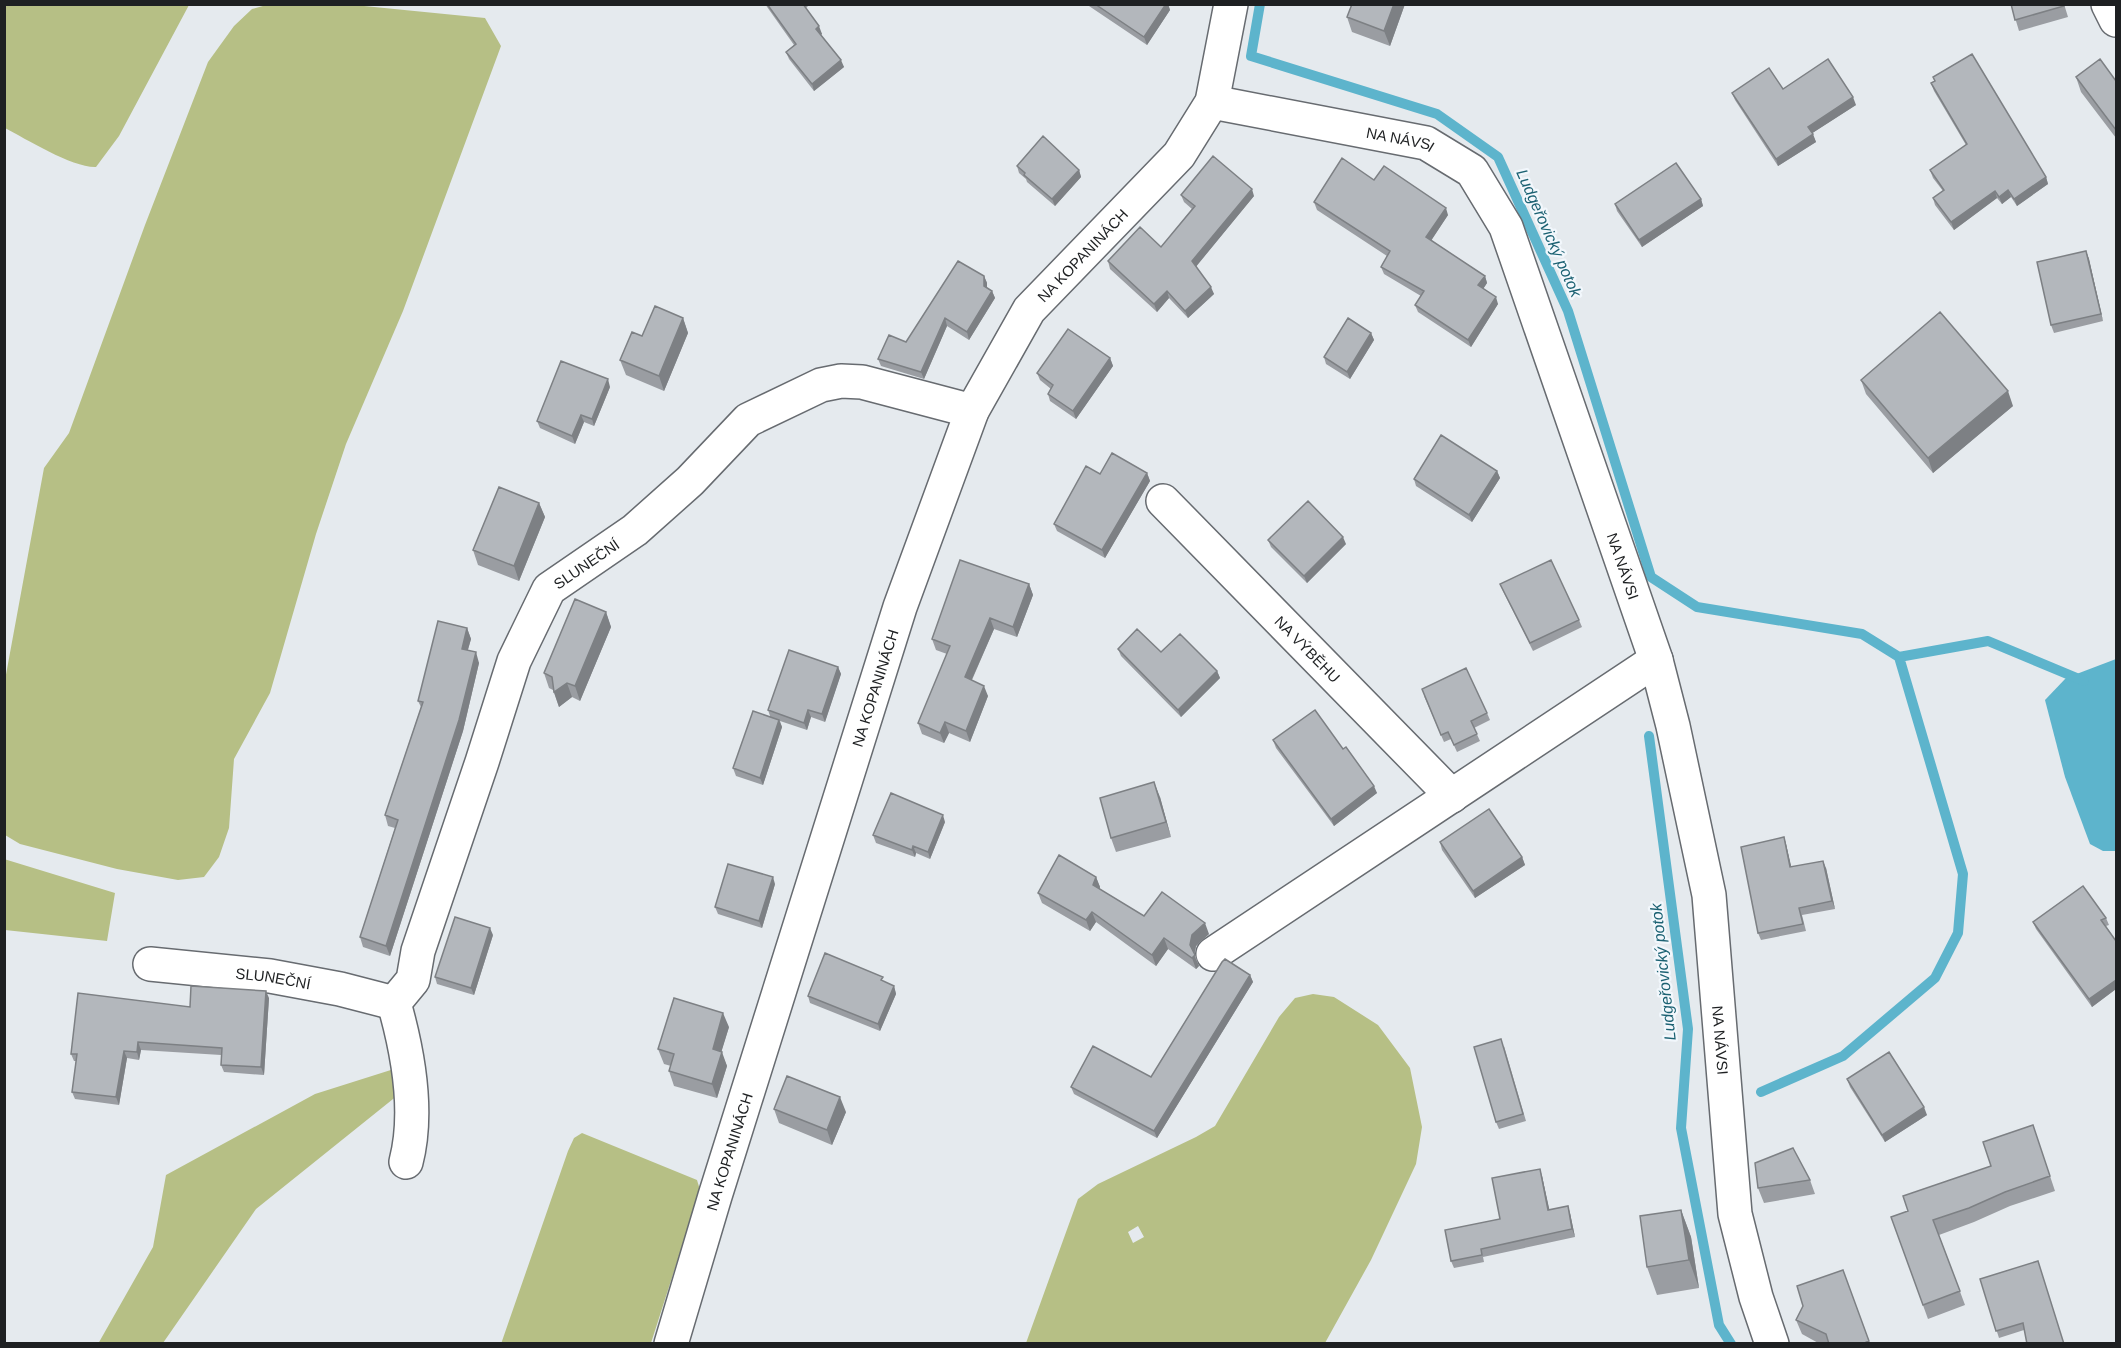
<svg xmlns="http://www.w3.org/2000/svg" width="2121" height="1348" font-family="Arial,sans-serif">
	<rect width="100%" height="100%" fill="#e5eaee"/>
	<!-- green -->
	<path fill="#b6bf85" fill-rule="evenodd" d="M5 4 189 5 119 136 96 167C73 168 26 139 5 128Z
		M270 4 354 5 485 18 501 46 403 311 346 444 316 534 270 693 234 759 229 828 219 857 204 877 178 880 117 869 20 844 5 835V680L44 468 69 433 145 225 208 62 234 26 252 9Z
		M4 859 115 893 107 941 5 930Z
		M1313 994 1334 997 1378 1025 1410 1068 1422 1127 1416 1164 1371 1260 1325 1343H1026L1078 1199 1098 1184 1196 1137 1215 1126 1279 1017 1295 998ZM1138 1226 1144 1237 1133 1243 1128 1232Z
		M394 1069 403 1091 256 1209 163 1343 98 1344 153 1247 166 1175 315 1094Z
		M582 1133 697 1180 700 1190 651 1343 501 1344 568 1151 574 1138Z"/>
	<!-- water -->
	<path fill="#5db4cc" d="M2116 659V851H2103L2090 844 2065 777 2045 700 2066 678Z"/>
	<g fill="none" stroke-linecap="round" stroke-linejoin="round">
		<!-- stream -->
		<path stroke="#5db4cc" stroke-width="10" d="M1260 4 1251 56 1437 114 1498 157 1568 311 1651 577 1697 607 1862 634 1899 657 1988 641 2084 681
			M1649 736 1688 1029 1681 1128 1719 1325 1731 1344
			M1761 1092 1843 1056 1935 978 1958 933 1963 874 1899 657"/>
		<!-- minor casing -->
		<g stroke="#676b70" stroke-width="36">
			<g id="minor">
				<path id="s1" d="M1212 102 1426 143 1472 171 1506 227 1656 660 1673 726 1709 895 1735 1214 1756 1297 1772 1344"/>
				<path id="s2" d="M1163 501 1452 796"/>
				<path d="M1213 954 1656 660"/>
				<path id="s3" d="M150 964 270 976 340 989 394 1003"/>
				<path id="s4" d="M406 1162C419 1112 408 1052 394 1003L413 980 418 951 482 762 514 661 549 589 635 530 690 481 748 420 821 385 841 381 862 382 972 411"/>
				<path id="s5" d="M671 1344 715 1196 900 607 972 411 1029 310 1179 155 1212 102 1231 4"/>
			</g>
		</g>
		<!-- tertiary casing -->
		<g stroke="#676b70" stroke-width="36">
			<path id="tertiary" d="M2108 4 2116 20"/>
		</g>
		<!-- minor -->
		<use href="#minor" stroke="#fff" stroke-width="33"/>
		<!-- tertiary -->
		<use href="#tertiary" stroke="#fff" stroke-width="33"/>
	</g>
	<!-- wall -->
	<path fill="#9a9da2" d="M765 4H810L806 8 822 34 821 35 844 67 814 91 789 59 786 52 794 45Z
		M1086 4H1168L1170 10 1147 45Z
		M1352 4H1405L1390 46 1352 32 1347 17Z
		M2011 4H2064L2068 17 2019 31Z
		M1933 77 2046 177 2048 184 2017 206 2011 197 2002 204 1997 198 1954 230 1935 205 1933 198 1943 191 1933 178 1930 170 1966 145 1934 91 1931 83 1935 82Z
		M2076 77 2116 81V138L2081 92Z
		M1783 89 1856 105 1812 133 1816 142 1778 166 1735 100 1732 93Z
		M1017 166 1079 170 1081 177 1055 206 1027 182 1026 179 1019 173Z
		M1374 180 1448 215 1431 240 1485 276 1487 283 1483 289 1498 304 1471 347 1418 312 1415 305 1421 296 1384 274 1381 267 1387 256 1317 210 1314 202Z
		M1181 195 1254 196 1196 266 1214 294 1188 318 1169 298 1157 312 1110 269 1108 261 1161 247 1192 209 1184 202Z
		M1701 199 1703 206 1642 247 1617 211 1615 204Z
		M2086 251 2089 259 2103 321 2054 333 2051 325Z
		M984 276 987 283V288L992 291 995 298 969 340 947 326 924 379 881 366 878 359 906 342Z
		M683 318 688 333 664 391 626 375 620 360 642 336Z
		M1371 333 1374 340 1350 379 1326 364 1324 357Z
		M1110 358 1113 366 1076 419 1050 401 1048 394 1051 389 1040 380 1037 373Z
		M1861 380 2013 406 1933 473 1866 394Z
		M610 387 594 426 584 422 575 444 540 428 537 421Z
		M1497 471 1500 478 1472 522 1416 486 1414 479Z
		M1147 473 1150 481 1105 558 1057 531 1054 524 1100 474Z
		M539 503 545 517 519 581 478 565 473 550Z
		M1268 540 1346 544 1307 583 1271 547Z
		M1029 584 1033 595 1017 637 994 629 972 680 988 696 970 742 949 733 944 743 922 734 918 723 947 654 936 650 932 639Z
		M1500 584 1579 620 1582 627 1533 651 1503 591Z
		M606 612 611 627 580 701 572 697 559 707 553 690 549 688 544 673Z
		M467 628 471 639 468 650 479 663 463 731 390 956 363 947 360 937 395 828 388 826 385 815 421 707 418 701Z
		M1118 649 1161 652 1217 671 1220 678 1181 717 1121 656Z
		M838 667 841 674 825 722 811 717 807 730 780 721 782 727 763 785 736 776 733 768 770 716 768 710Z
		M1424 696 1487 713 1490 720 1474 728 1480 741 1457 752 1451 739 1444 742Z
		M1273 740 1343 749 1377 793 1334 826 1276 748Z
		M1160 797 1171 837 1116 852 1111 838Z
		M945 822 930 859 916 853 915 857 876 843 873 835Z
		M1784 837 1786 844 1791 867 1826 868 1835 909 1802 915 1806 931 1761 940 1758 933Z
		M1440 842 1522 857 1525 865 1475 898 1442 850Z
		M1096 877 1100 887V889L1144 916 1209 934 1196 946 1195 954 1199 966 1196 969 1168 949 1156 966 1096 922 1090 931 1042 903 1038 893Z
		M775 884 762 928 718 914 715 907Z
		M2106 918 2109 925 2106 926 2116 941V989L2092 1007 2036 929 2033 922Z
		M493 935 474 995 437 984 435 977Z
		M1250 975 1253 982 1157 1138 1074 1094 1071 1087 1151 1077Z
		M885 982 894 986 896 994 880 1031 810 1003 808 996Z
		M269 998 264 1075 224 1072 221 1065V1055L141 1050 139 1060 127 1058 119 1105 75 1099 72 1092 76 1061H74L71 1054 186 1007Z
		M729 1027 721 1052 727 1066 717 1098 674 1086 669 1071 671 1066 664 1064 658 1049Z
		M1504 1046 1526 1121 1499 1129 1496 1122Z
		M1847 1079 1927 1115 1885 1142 1850 1087Z
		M774 1109 846 1112 832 1145 779 1123Z
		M2033 1125 2055 1191 2010 1206 1974 1222 1939 1235 1965 1305 1928 1319 1891 1217 1908 1211 1991 1166Z
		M1542 1176 1549 1209 1570 1213 1575 1237 1483 1257 1484 1262 1454 1268 1451 1261 1500 1219Z
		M1810 1180 1815 1194 1764 1203 1758 1188Z
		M1681 1210 1691 1237 1699 1288 1657 1295 1647 1267Z
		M1843 1270 1870 1344H1820L1802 1334 1796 1320Z
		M1980 1279 2064 1344 2024 1330 1999 1338Z"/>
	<!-- shaded-wall -->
	<path fill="#7d8084" d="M1166 4H1168L1170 10 1147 45 1144 37Z
		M1394 4H1405L1390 46 1384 31Z
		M819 26 822 34 819 36 816 29Z
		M841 60 844 67 814 91 812 84Z
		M1853 97 1856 105 1811 134 1808 127Z
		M1813 134 1816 142 1778 166 1776 159Z
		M1079 170 1081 177 1055 206 1052 199Z
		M2046 177 2048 184 2017 206 2014 199Z
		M1252 189 1254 196 1195 268 1192 261Z
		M2008 190 2011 197 2002 204 1999 197Z
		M1995 191 1997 198 1954 230 1951 222Z
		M1701 199 1703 206 1642 247 1639 240Z
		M1446 208 1448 215 1429 244 1426 237Z
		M2086 251 2089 259 2103 321 2101 314Z
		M984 276 987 283V293L984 286Z
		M1485 276 1487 283 1481 292 1478 285Z
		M1211 287 1214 294 1188 318 1185 311Z
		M992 291 995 298 969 340 967 332Z
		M1167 291 1169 298 1157 312 1154 304Z
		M1496 297 1498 304 1471 347 1468 340Z
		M683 318 688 333 664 391 659 376Z
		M945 318 947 326 924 379 921 372Z
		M1371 333 1374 340 1350 379 1347 372Z
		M1110 358 1113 366 1076 419 1073 411Z
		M608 379 610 387 594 426 592 419Z
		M2008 391 2013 406 1933 473 1928 458Z
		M581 415 584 422 575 444 572 436Z
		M1497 471 1500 478 1472 522 1469 515Z
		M1147 473 1150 481 1105 558 1102 550Z
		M539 503 545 517 519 581 514 566Z
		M1343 537 1346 544 1307 583 1304 576Z
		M1029 584 1033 595 1017 637 1013 627Z
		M606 612 611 627 580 701 575 686Z
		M990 618 994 629 968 688 965 677Z
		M467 628 471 639 465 659 462 649Z
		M476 652 479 663 463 731 390 956 386 946Z
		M838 667 841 674 825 722 822 714Z
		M1217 671 1220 678 1181 717 1178 710Z
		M567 683 572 697 559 707 554 692Z
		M984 686 988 696 970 742 966 731Z
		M808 710 811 717 807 730 804 723Z
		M779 720 782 727 763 785 760 778Z
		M945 722 949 733 944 743 940 733Z
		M1154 782 1160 797 1171 837 1166 822Z
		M1374 786 1377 793 1334 826 1331 819Z
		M943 815 945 822 930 859 928 852Z
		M1784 837 1786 844 1793 874 1790 867Z
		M913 846 916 853 915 857 912 850Z
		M1522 857 1525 865 1475 898 1473 891Z
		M1823 861 1826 868 1835 909 1832 901Z
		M773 877 775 884 762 928 759 921Z
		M1096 877 1100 887 1097 896 1093 885Z
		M1092 912 1096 922 1090 931 1086 920Z
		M1205 923 1209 934 1196 946 1194 955 1199 966 1196 969 1192 958 1190 945 1192 935Z
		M490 928 493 935 474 995 471 988Z
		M1164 938 1168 949 1156 966 1152 955Z
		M1250 975 1253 982 1157 1138 1154 1131Z
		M2116 980V989L2092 1007 2089 999Z
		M894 986 896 994 880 1031 878 1024Z
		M266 991 269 998 264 1075 261 1067Z
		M723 1013 729 1027 718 1063 713 1049Z
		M138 1042 141 1050 139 1060 137 1052Z
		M124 1051 127 1058 119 1105 116 1097Z
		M722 1052 727 1066 717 1098 712 1084Z
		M840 1097 846 1112 832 1145 827 1130Z
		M1924 1107 1927 1115 1885 1142 1882 1135Z
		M1540 1169 1542 1176 1551 1217 1548 1210Z
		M1568 1206 1570 1213 1575 1237 1572 1229Z
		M1681 1210 1691 1237 1699 1288 1689 1260Z"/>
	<!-- building -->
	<path fill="#b3b7bc" stroke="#7d8084" stroke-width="1.5" d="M767 4H803L819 26 816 29 841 60 812 84 786 52 796 44Z
		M1095 4H1166L1144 37Z
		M1352 4H1394L1384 31 1347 17Z
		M2011 4H2064V6L2015 20Z
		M1972 54 2046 177 2014 199 2008 190 1999 197 1995 191 1951 222 1933 198 1944 190 1930 170 1967 144 1931 83 1935 81 1933 77Z
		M1828 59 1853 97 1808 127 1813 134 1776 159 1732 93 1769 68 1783 89Z
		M2100 59 2116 81V130L2076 77Z
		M1043 136 1079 170 1052 199 1024 175 1025 173 1017 166Z
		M1213 156 1252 189 1192 261 1211 287 1185 311 1167 291 1154 304 1108 261 1140 227 1161 247 1195 206 1181 195Z
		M1342 158 1374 180 1384 166 1446 208 1426 237 1485 276 1478 285 1496 297 1468 340 1415 305 1424 291 1381 267 1390 251 1314 202Z
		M1676 163 1701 199 1639 240 1615 204Z
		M2086 251 2101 314 2051 325 2037 262Z
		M958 261 984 276V286L992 291 967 332 945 318 921 372 878 359 889 335 906 342Z
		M655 306 683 318 659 376 620 360 632 332 642 336Z
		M1940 312 2008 391 1928 458 1861 380Z
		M1348 318 1371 333 1347 372 1324 357Z
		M1068 329 1110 358 1073 411 1048 394 1053 385 1037 373Z
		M561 361 608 379 592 419 581 415 572 436 537 421Z
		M1441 435 1497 471 1469 515 1414 479Z
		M1112 453 1147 473 1102 550 1054 524 1086 466 1100 474Z
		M499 487 539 503 514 566 473 550Z
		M1308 501 1343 537 1304 576 1268 540Z
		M960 560 1029 584 1013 627 990 618 965 677 984 686 966 731 945 722 940 733 918 723 950 646 932 639Z
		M1551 560 1579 620 1530 643 1500 584Z
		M575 599 606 612 575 686 567 683 554 692 552 677 544 673Z
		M438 621 467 628 462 649 476 652 459 720 386 946 360 937 398 820 385 815 423 702 418 701Z
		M1137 629 1161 652 1180 634 1217 671 1178 710 1118 649Z
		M789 650 838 667 822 714 808 710 804 723 768 710Z
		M1466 668 1487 713 1471 721 1477 734 1454 745 1448 732 1441 735 1422 689Z
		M1315 710 1343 749 1346 747 1374 786 1331 819 1273 740Z
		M753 711 779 720 760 778 733 768Z
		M1154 782 1166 822 1111 838 1100 798Z
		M891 793 943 815 928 852 913 846 912 850 873 835Z
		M1489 809 1522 857 1473 891 1440 842Z
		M1784 837 1790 867 1823 861 1832 901 1799 908 1803 924 1758 933 1741 847Z
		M1059 855 1096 877 1093 885 1144 916 1162 892 1205 923 1192 935 1190 945 1195 955 1192 958 1164 938 1152 955 1092 912 1086 920 1038 893Z
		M728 864 773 877 759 921 715 907Z
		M2083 886 2106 918 2101 920 2116 941V980L2089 999 2033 922Z
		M455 917 490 928 471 988 435 977Z
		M825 953 883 977 881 980 894 986 878 1024 808 996Z
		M1225 959 1250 975 1154 1131 1071 1087 1093 1046 1151 1077 1222 962Z
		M191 986 266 991 261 1067 221 1065 222 1048 138 1042 137 1052 124 1051 116 1097 72 1092 77 1054H71L78 993 190 1007Z
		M674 998 723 1013 713 1049 722 1052 712 1084 669 1071 674 1054 658 1049Z
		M1501 1039 1523 1114 1496 1122 1474 1047Z
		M1889 1052 1924 1107 1882 1135 1847 1079Z
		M787 1076 840 1097 827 1130 774 1109Z
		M2033 1125 2050 1176 2005 1192 1969 1208 1933 1220 1960 1291 1923 1305 1891 1217 1908 1211 1903 1196 1991 1166 1983 1142Z
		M1793 1148 1810 1180 1758 1188 1755 1163Z
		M1540 1169 1548 1210 1568 1206 1572 1229 1481 1249 1482 1255 1451 1261 1445 1230 1500 1219 1492 1178Z
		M1681 1210 1689 1260 1647 1267 1640 1216Z
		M2038 1261 2064 1344H2027L2023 1323 1996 1331 1980 1279Z
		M1843 1270 1869 1341 1862 1344H1829L1826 1334 1796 1320 1803 1306 1797 1286Z"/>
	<g text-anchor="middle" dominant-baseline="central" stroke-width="4.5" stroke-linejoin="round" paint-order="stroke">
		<!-- street labels -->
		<g font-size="15" fill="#1e2022" stroke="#f2f7fc">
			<text stroke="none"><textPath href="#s1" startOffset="192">NA NÁVSI</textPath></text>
			<text stroke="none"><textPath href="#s5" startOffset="1173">NA KOPANINÁCH</textPath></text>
			<text stroke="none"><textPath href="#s4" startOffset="651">SLUNEČNÍ</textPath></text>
			<text stroke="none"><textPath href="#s1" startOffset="696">NA NÁVSI</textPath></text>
			<text stroke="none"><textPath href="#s2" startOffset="207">NA VÝBĚHU</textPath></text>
			<text stroke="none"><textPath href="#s5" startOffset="687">NA KOPANINÁCH</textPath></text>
			<text stroke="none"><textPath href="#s3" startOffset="124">SLUNEČNÍ</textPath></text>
			<text stroke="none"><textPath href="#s1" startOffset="1182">NA NÁVSI</textPath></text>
			<text stroke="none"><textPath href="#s5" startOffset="201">NA KOPANINÁCH</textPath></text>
		</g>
		<!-- water labels -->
		<g font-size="16" font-style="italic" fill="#1b6172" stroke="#f2f7fc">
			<text transform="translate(1549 233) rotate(66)">Ludgeřovický potok</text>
			<text transform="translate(1663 972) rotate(-96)">Ludgeřovický potok</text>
		</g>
	</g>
	<!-- border -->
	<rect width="2121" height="1348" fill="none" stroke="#1e2022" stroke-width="12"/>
</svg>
